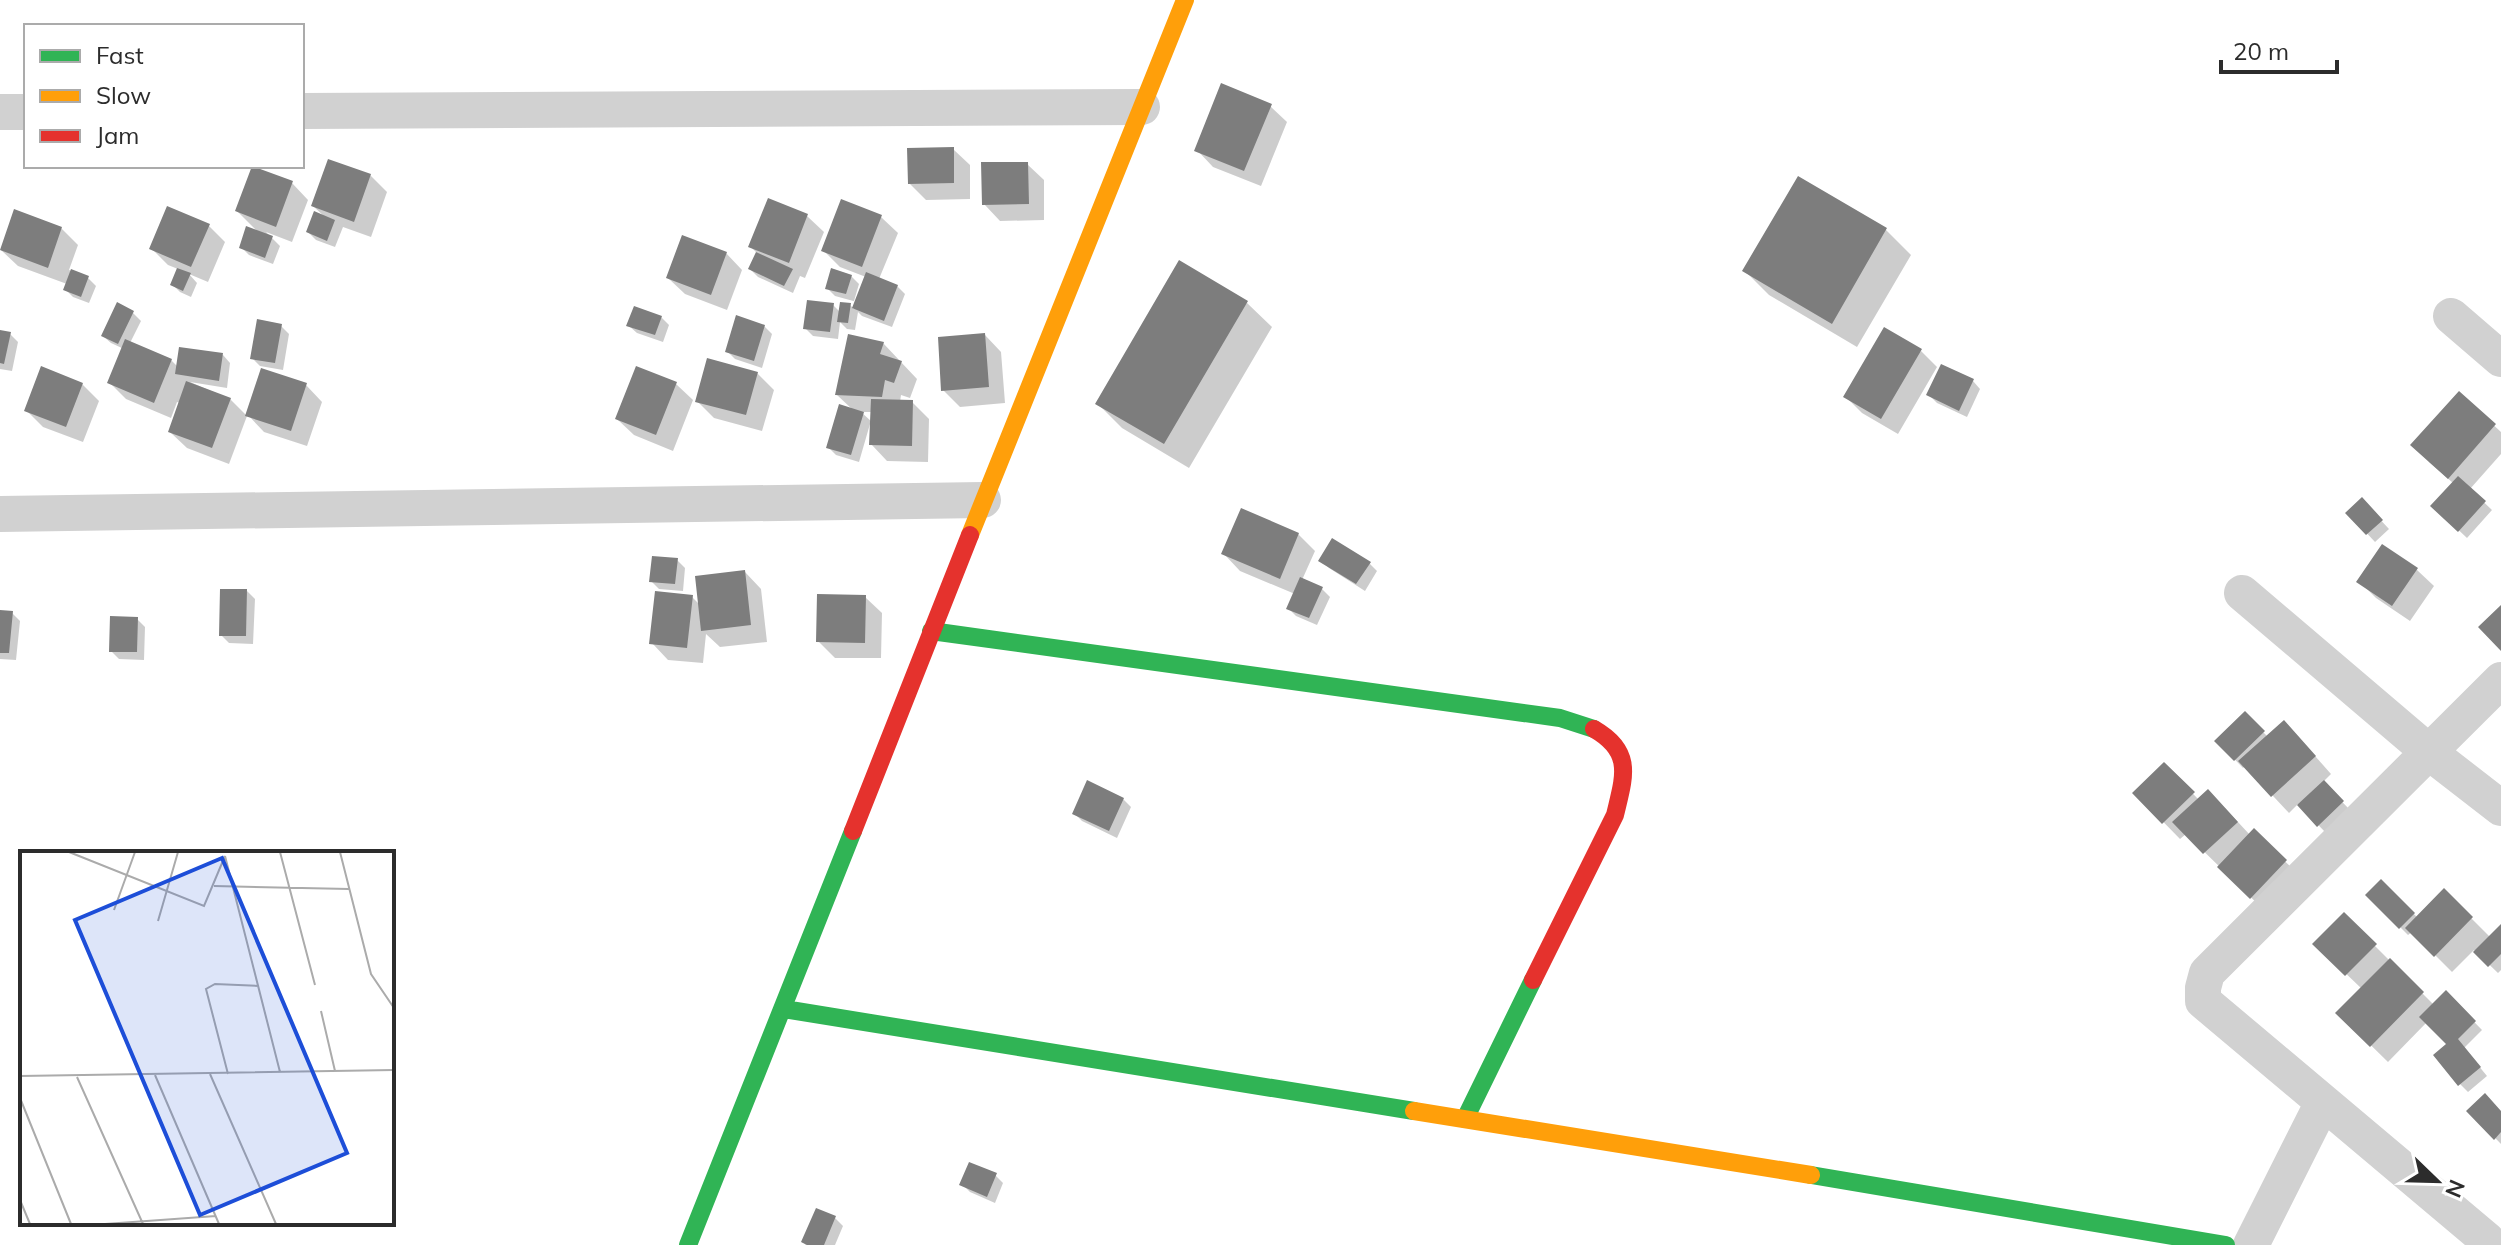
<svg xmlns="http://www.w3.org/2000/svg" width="2501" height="1245" font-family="Mulish,sans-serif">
	<rect width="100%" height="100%" fill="#fff"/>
	<!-- shadow -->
	<path fill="#0003" fill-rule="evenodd" d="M1270 106 1287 122 1261 186 1213 167 1197 150Z
		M953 149 970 165V199L926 200 910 184Z
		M1027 164 1044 180V220L1000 221 984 204Z
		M370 175 387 192 371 237 343 227 335 247 316 240 308 232 326 218 313 206Z
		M1799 179 1886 230 1911 255 1857 347 1769 295 1745 271Z
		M292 183 308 200 292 242 266 232 280 246 273 264 249 255 241 247 260 234 237 211Z
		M807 216 824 232 805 278 800 276 793 293 758 277 750 269 758 254 751 247Z
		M881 217 898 233 879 279 897 286 905 294 892 327 862 316 858 312 855 330 847 329 840 322 838 339 813 336 805 328 833 305 841 313 850 305 854 309 857 302 835 296 827 288 851 276 859 284 854 301 857 302 866 277 840 267 823 250Z
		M208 225 225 242 208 282 189 274 197 283 191 297 180 292 172 284 178 269 168 265 151 248Z
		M61 228 78 245 69 270 88 278 96 286 89 303 73 297 65 289 67 284 18 266 1 250Z
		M726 253 742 270 727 310 685 294 668 278Z
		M1247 303 1272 327 1189 468 1122 428 1097 403Z
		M133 313 141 321 130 343 171 360 178 367 223 355 230 363 227 388 190 382 230 399 247 416 229 464 187 448 170 432 181 403 177 402 171 418 126 399 110 383 124 349 111 343 103 336Z
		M661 317 669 325 663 342 637 333 629 326Z
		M281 326 289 334 283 370 260 366 252 358Z
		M764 326 772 334 762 368 735 359 727 351Z
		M0 332 10 334 18 342 12 371 0 369Z
		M985 335 1001 352 1005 403 960 407 943 390Z
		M883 343 917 379 910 398 901 395 900 402H912L929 419 928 462 887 461 871 444 870 424 859 462 836 455 828 447 853 410 837 395ZM861 412H872V422Z
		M1921 351 1937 367 1898 434 1862 413 1846 397Z
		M757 373 774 390 762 431 714 418 697 401Z
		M1973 381 1980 389 1967 417 1937 403 1929 395Z
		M82 384 99 401 83 442 43 427 26 410Z
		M676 384 693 400 673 451 634 435 617 419Z
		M306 385 322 402 307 446 264 432 248 415Z
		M2459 393 2501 432V454L2470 489 2492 510 2467 538 2433 506 2453 483 2429 462Z
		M2362 500 2389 529 2375 542 2348 513Z
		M1298 534 1315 551 1302 580 1322 589 1330 597 1317 625 1296 616 1288 608 1295 594 1240 571 1224 554Z
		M2383 546 2417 570 2434 586 2410 621 2376 598 2359 581Z
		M677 560 685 568 683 591 659 589 651 581Z
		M1321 560 1369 563 1377 571 1365 591 1329 568Z
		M745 572 761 589 767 642 720 647 706 634 703 663 668 660 652 643 692 597 700 605Z
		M247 591 255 599 253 644 229 643 221 635Z
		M865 597 882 613 881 658H835L818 641Z
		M0 612 12 613 20 621 16 660 0 659Z
		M137 619 145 627 144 660 119 659 111 651Z
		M2245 714 2268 737 2300 739 2331 774 2323 782 2350 810 2326 833 2298 804 2289 813 2245 766 2243 768 2217 741Z
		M2164 764 2199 800 2225 808 2250 835 2254 831 2302 878 2268 914 2186 834 2180 839 2135 793Z
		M1123 799 1131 807 1117 838 1082 821 1074 813Z
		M2381 882 2418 918 2444 891 2490 937 2501 927V970L2498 973 2474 950 2452 972 2412 932 2408 935 2368 895Z
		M2344 915 2434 1005 2446 993 2482 1030 2464 1048 2487 1076 2468 1092 2460 1084 2449 1044 2427 1022 2388 1062 2338 1013 2362 989 2315 944Z
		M2469 1111 2501 1113V1144Z
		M995 1175 1003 1183 995 1203 970 1192 962 1184Z
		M835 1218 843 1226 835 1245H806L803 1242Z"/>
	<!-- building -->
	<path fill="#7d7d7d" d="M1221 83 1272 104 1244 171 1194 151Z
		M954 147V183L908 184 907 148Z
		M328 159 371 174 354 222 311 206Z
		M981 162H1028L1029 204 982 205Z
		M252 166 293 181 276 227 235 211Z
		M1798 176 1887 228 1832 324 1742 271Z
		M768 198 808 214 789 263 748 247Z
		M841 199 882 215 862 267 821 251Z
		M167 206 210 224 191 267 149 249Z
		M14 209 62 227 48 268 0 250Z
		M314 211 335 220 327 241 306 232Z
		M246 226 273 236 265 258 239 248Z
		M682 235 727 252 711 295 666 278Z
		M756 252 793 269 784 286 748 269Z
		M1179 260 1248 301 1164 444 1095 404Z
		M177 268 191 273 183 291 170 285Z
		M831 268 852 275 846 294 825 289Z
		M71 269 89 276 81 297 63 290Z
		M866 272 898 285 884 321 852 308Z
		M807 300 834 303 830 332 803 329Z
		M117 302 134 311 118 344 101 336Z
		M840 302 851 303 848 323 837 322Z
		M634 306 662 316 655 335 626 326Z
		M736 315 765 325 754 361 725 352Z
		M257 319 282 324 275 363 250 359Z
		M1884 327 1922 349 1881 419 1843 397Z
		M0 330 11 332 4 364 0 363Z
		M985 333 989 387 941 391 938 337Z
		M848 334 884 342 880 354 902 361 894 383 885 380 882 397 835 395Z
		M125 339 172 359 154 403 107 383Z
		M179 347 223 353 219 381 175 374Z
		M707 358 758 372 746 415 695 402Z
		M1941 364 1974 379 1959 411 1926 395Z
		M41 366 83 383 66 427 24 411Z
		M636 366 677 382 656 435 615 419Z
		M261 368 307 383 291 431 245 416Z
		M186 381 231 398 212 448 168 432Z
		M2459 391 2496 424 2448 479 2410 445Z
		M871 399 913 400 912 446 869 445Z
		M839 404 864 412 851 455 826 448Z
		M2458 476 2486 501 2458 532 2430 506Z
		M2362 497 2383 520 2366 535 2345 513Z
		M1241 508 1299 533 1280 579 1221 554Z
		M1332 538 1371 562 1356 584 1318 561Z
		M2382 544 2418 568 2392 606 2356 582Z
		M652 556 678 558 675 584 649 582Z
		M745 570 751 625 701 631 695 576Z
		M1300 577 1323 587 1309 618 1286 609Z
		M220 589H247L246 636H219Z
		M655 591 693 595 687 648 649 644Z
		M817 594 866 595 865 643 816 642Z
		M2501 605V651L2478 627Z
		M0 610 13 611 9 653H0Z
		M110 616 138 617 137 652H109Z
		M2245 711 2265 731 2234 761 2214 741Z
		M2284 720 2316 756 2271 797 2238 761Z
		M2164 762 2195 792 2162 824 2132 793Z
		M1087 780 1124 798 1109 831 1072 814Z
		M2324 780 2344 801 2317 827 2297 805Z
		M2208 789 2238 822 2203 854 2172 822Z
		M2254 828 2287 860 2250 899 2217 867Z
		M2381 879 2415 913 2399 929 2365 895Z
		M2444 888 2473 917 2434 957 2405 928Z
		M2344 912 2377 944 2345 976 2312 944Z
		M2501 924V954L2488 967 2473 952Z
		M2390 958 2424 992 2370 1047 2335 1013Z
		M2446 990 2476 1021 2458 1039 2481 1067 2458 1086 2433 1055 2446 1044 2419 1017Z
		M2485 1093 2501 1111V1132L2494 1140 2466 1111Z
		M969 1162 997 1173 987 1197 959 1185Z
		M816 1208 836 1216 824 1245H807L801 1242Z"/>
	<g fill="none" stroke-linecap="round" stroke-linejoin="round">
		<!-- street -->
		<path stroke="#d1d1d1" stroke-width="36" d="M302 111 1142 107
			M0 112H26
			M2451 316 2501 359
			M0 514 983 500
			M2242 593 2430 753 2501 808
			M2251 1245 2323 1102
			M2489 1245 2487 1240 2203 1001V988L2207 973 2501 680"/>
		<!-- fast -->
		<path stroke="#30b455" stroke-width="18" d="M931 631 1560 718 1594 729
			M784 1009 1414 1111
			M1465 1119 1533 980
			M1811 1175 2226 1245
			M688 1245 853 831"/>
		<!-- slow -->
		<path stroke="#ff9f0a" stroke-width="18" d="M970 535 1185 0
			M1414 1111 1811 1175"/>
		<!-- jam -->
		<path stroke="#e5322d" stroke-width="18" d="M853 831 970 535
			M1533 980 1615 815C1624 777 1634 752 1594 729"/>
	</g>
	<!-- overview -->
	<g transform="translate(20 851)">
		<rect width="374" height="374" fill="#fff"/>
		<path fill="none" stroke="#ababab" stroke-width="2" d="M49 1 184 55 205 5M260 1 295 134M320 1 351 123 374 157M205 5 260 221M194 35 329 38M94 59 115 1M138 70 158 1M301 160 315 220M190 223 256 373M208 223 186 138 195 133 239 135M135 224 199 373M0 225 374 219M57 226 123 373M0 247 51 373M0 349 10 373M85 373 196 365"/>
		<path fill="#1d4ed8" fill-opacity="0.15" stroke="#1d4ed8" stroke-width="4" d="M202 7 327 302 180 364 55 69Z"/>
		<rect width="374" height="374" fill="none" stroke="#2c2c2c" stroke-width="4"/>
	</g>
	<!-- legend -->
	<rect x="24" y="24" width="280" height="144" fill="#ffffff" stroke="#ababab" stroke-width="2"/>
	<rect x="40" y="50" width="40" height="12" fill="#30b455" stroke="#ababab" stroke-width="2"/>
	<text x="96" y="64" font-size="24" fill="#2c2c2c">Fast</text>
	<rect x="40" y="90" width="40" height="12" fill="#ff9f0a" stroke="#ababab" stroke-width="2"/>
	<text x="96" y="104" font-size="24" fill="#2c2c2c">Slow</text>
	<rect x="40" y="130" width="40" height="12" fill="#e5322d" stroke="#ababab" stroke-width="2"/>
	<text x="96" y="144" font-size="24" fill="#2c2c2c">Jam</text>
	<!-- north arrow -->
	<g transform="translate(2437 1181) rotate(113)" stroke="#ffffff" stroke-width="6" paint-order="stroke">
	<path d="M0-6L14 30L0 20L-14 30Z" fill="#2c2c2c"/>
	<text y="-12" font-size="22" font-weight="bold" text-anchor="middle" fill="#2c2c2c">N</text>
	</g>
	<!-- scale -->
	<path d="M2221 60v12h116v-12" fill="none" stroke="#2c2c2c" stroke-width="4"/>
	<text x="2233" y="60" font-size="24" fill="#2c2c2c" stroke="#ffffff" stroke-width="6" paint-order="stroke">20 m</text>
</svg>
